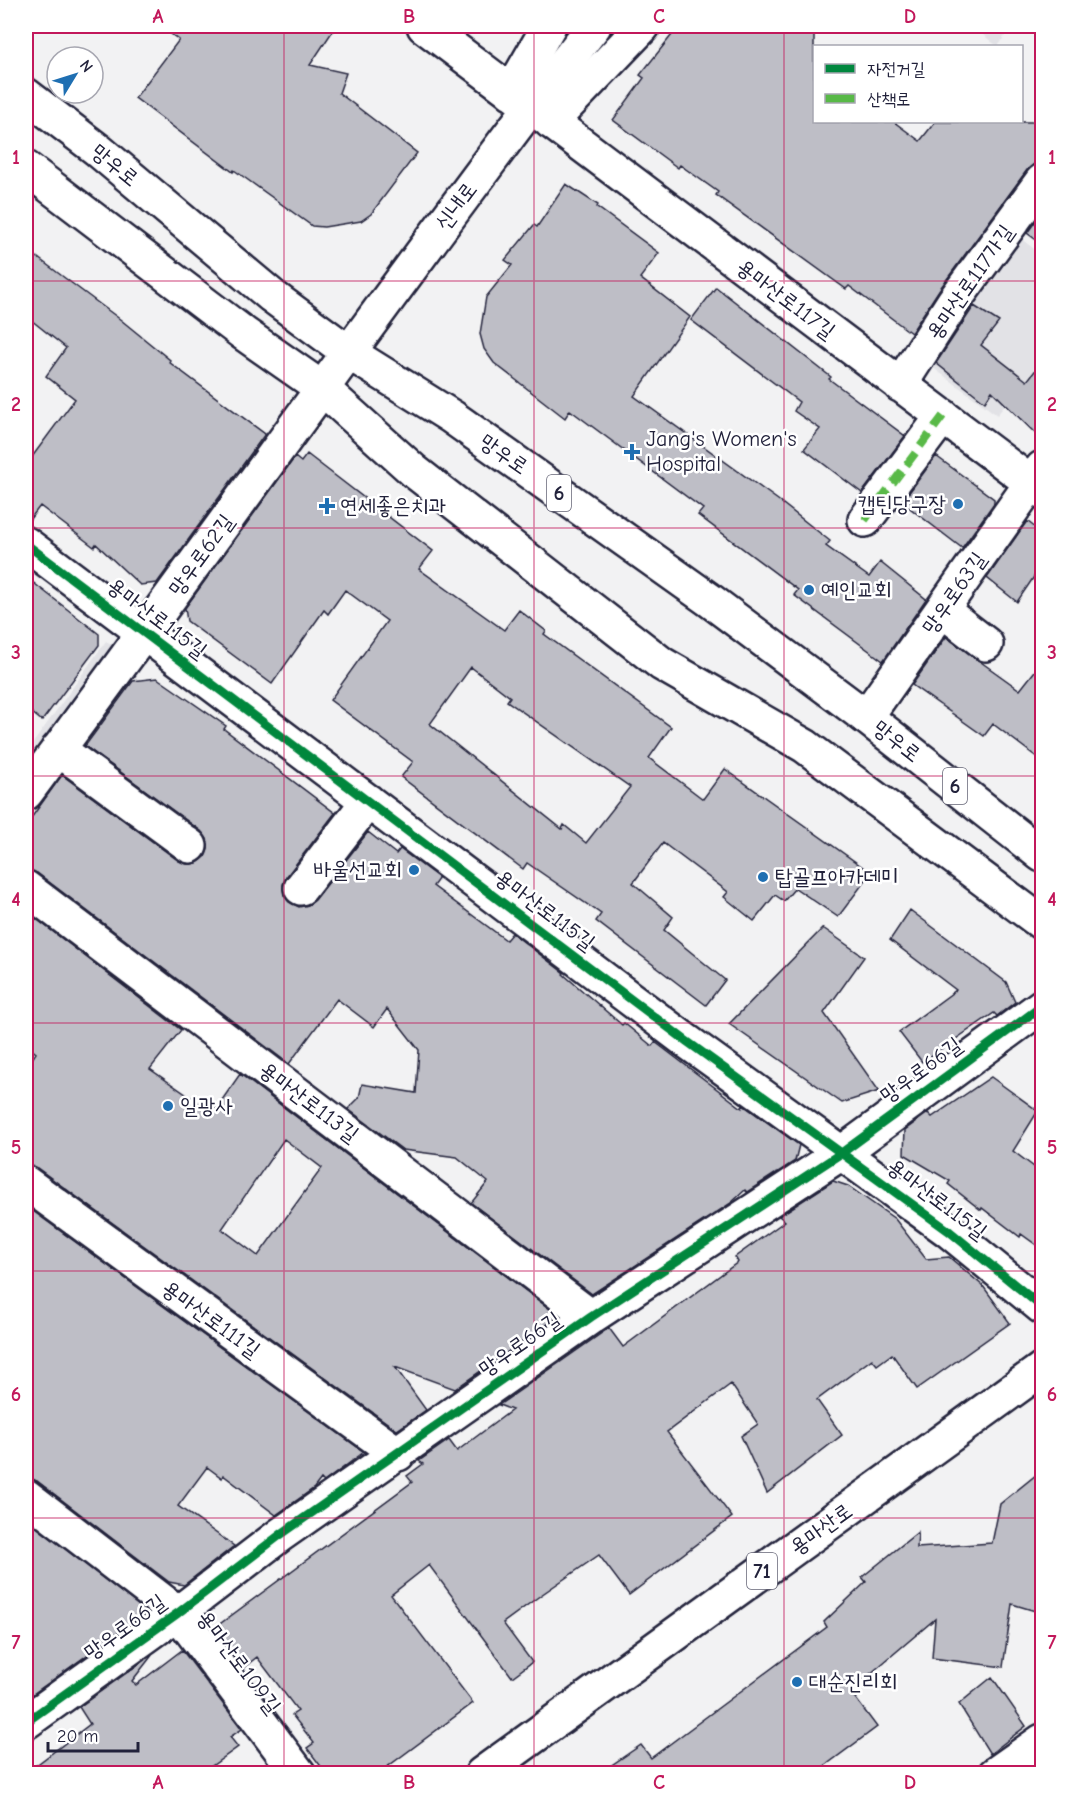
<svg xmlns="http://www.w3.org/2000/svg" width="1068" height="1799" font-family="'Comic Neue','Poor Story',sans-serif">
	<rect width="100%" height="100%" fill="#f2f2f3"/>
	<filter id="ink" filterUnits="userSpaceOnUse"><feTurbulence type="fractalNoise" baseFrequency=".0167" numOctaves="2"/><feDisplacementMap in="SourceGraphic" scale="12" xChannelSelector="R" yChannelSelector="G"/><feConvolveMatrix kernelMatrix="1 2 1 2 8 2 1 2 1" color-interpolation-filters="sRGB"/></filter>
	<g filter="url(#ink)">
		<!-- built -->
		<path fill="#e2e2e6" d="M972 26H1013L997 46Z
			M1020 238 1042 255V361L997 415 924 361Z
			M106 641 141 661 26 820V753Z"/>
		<!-- building -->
		<path fill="#bebec6" stroke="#22223b" stroke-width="1.5" fill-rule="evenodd" d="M160 26H336L310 65 346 73 339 93 417 153 371 214 361 221 324 227 312 226 234 170 233 172 135 98 179 40Z
			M679 26H814V122H894L920 141 935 122H1042V163L1034 164 1027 170 939 290 911 333 849 286 846 289 716 195 718 192 680 165 678 168 613 120 644 78 640 75Z
			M566 184 598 205 597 207 659 253 640 278 690 317 634 396 778 500 830 541 826 546 869 577 880 562 926 599 883 661 794 595 798 590 698 515 703 509 570 410 565 418 494 363 484 349 480 334 486 297 512 265 505 260 534 225 537 227Z
			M1042 212V244L1027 233Z
			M26 249 121 320 170 360 169 362 265 434 157 583 140 585 96 544 94 547 40 506 26 524V465L75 399 46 376 66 348 26 316Z
			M716 287 831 377 829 379 905 436 862 493 804 449 820 429 794 411 799 402 691 320Z
			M974 306 999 322 981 345 1027 381 1042 362V440L992 391 985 402 936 363Z
			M307 454 433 551 419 569 504 630 519 610 546 631 544 634 671 727 649 758 703 799 725 769 871 873 838 917 795 888 784 901 775 895 754 921 724 897 728 892 663 843 633 883 673 917 664 930 725 980 706 1005 596 921 601 914 527 863 523 869 401 777 413 762 330 700 387 621 345 590 328 614 324 610 272 684 187 621 185 608 295 457 301 462ZM471 667 510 697 507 701 630 787 586 843 564 825 562 829 430 724Z
			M936 456 994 499V503L962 548 902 502Z
			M1027 521 1042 533V565L1017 602 987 578Z
			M26 577 99 634V645L42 721 26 708Z
			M946 637 1020 690 1042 662V761L993 724 984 736 912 685Z
			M157 678 226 726 224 729 335 813 286 877 283 885 284 895 289 902 299 907 308 905 315 900 368 832 396 854 400 849 439 878 433 886 506 940 512 933 564 973 563 974 622 1025 624 1023 652 1046 655 1042 742 1108 743 1105 799 1145 795 1161 747 1192 745 1190 731 1203 592 1294 471 1203 488 1182 457 1157 403 1150 348 1109 359 1098 362 1084 416 1093 419 1050 387 1009 374 1027 337 999 289 1064 37 873 26 870V825L62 775 179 861 187 864 197 863 205 857 208 849 207 839 201 831 85 746 133 681Z
			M910 910 1006 982 1015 1002 997 1016 994 1013 922 1062 899 1032 956 990 890 940Z
			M26 911 181 1030 150 1069 213 1113 240 1074 559 1316 455 1389 395 1367 426 1410 397 1430 37 1168 26 1165V1068L36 1053 26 1045ZM284 1139 322 1168 258 1256 222 1229Z
			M823 928 864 957 824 1013 879 1091 842 1103 729 1024Z
			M991 1077 1038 1111 1013 1151 1042 1173V1249L1021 1234 1020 1237 982 1208 981 1210 948 1184 950 1181 904 1154 905 1130 928 1113 932 1117Z
			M833 1181 848 1186 895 1219 926 1259 949 1257 983 1286 1010 1323 917 1389 892 1354 877 1365 872 1359 817 1400 842 1435 767 1493 741 1436 758 1424 731 1384 667 1432 732 1517 629 1595 599 1555 541 1595 503 1623 532 1662 512 1677 429 1565 391 1595 473 1703 379 1773H326L307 1748 314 1743 292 1715 298 1711 257 1657 243 1668 213 1629 412 1482 407 1476 423 1464 419 1461 449 1440 457 1451 512 1410 499 1405 609 1328 623 1347 738 1262 735 1257 785 1221 779 1216Z
			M26 1206 364 1452 324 1482 321 1479 314 1488 276 1515 223 1475 222 1478 207 1467 178 1506 234 1546 184 1585 169 1582 37 1481 26 1478Z
			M1042 1470V1613L1012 1604 1003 1667 932 1658 935 1619 850 1691 877 1727 815 1773H600L641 1745 651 1758 827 1627 824 1622 866 1582 862 1577 918 1532 917 1548 992 1543 1000 1504Z
			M26 1519 147 1612 26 1699Z
			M182 1650 242 1729 230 1737 238 1747 202 1773H26L90 1724 79 1707 153 1654 132 1681 136 1685Z
			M992 1677 1026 1726 990 1754 959 1704Z"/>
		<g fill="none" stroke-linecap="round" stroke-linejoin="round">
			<!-- minor casing -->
			<g stroke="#22223b" stroke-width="38">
				<path id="minor" d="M424 26 1042 491
					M511 92 549 26
					M551 122 643 26
					M900 385 954 301 1042 181
					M865 520 943 416
					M26 544 685 1040 949 1231 1042 1307
					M942 610 986 644
					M866 717 1042 468
					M58 749 190 846
					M26 793C195 566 359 334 530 108
					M26 888 591 1317
					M301 888 368 801
					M26 1183 398 1454
					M26 1496 178 1613 299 1774
					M26 1722 178 1613 280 1535 591 1317 843 1152 1042 1006
					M995 1774 1042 1741"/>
			</g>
			<!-- major casing -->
			<g stroke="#22223b" stroke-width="38">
				<path id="major" d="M26 95 98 150 272 296 348 352 452 417 711 601 866 717 1042 855
					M530 108 594 26
					M26 168 243 333 323 389 414 471 662 664 805 746 1042 923
					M482 1774 1042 1369"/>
			</g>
			<!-- minor -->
			<use href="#minor" stroke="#fff" stroke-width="33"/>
			<!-- major -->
			<use href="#major" stroke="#fff" stroke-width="33"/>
			<!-- quiet -->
			<path stroke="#58b947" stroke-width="8" stroke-dasharray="15 8" stroke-linecap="butt" d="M865 520 943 416"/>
			<!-- cycleway casing -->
			<g stroke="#fff" stroke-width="13">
				<path id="cycleway" d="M26 544 685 1040 949 1231 1042 1307
					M26 1722 178 1613 280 1535 591 1317 843 1152 1042 1006"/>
			</g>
			<!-- cycleway -->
			<use href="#cycleway" stroke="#00873e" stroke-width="9"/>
		</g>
	</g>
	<!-- grid -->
	<path fill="none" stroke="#c2185b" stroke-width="1.5" stroke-opacity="0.55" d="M284 26V1774M534 26V1774M784 26V1774M26 281H1042M26 528H1042M26 776H1042M26 1023H1042M26 1271H1042M26 1518H1042"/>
	<!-- markers -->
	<g fill="#1f6fb2" stroke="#fff" stroke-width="2">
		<path d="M629 443h6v6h6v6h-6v6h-6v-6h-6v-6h6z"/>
		<circle cx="958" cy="504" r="6"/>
		<path d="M324 497h6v6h6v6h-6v6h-6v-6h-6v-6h6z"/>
		<circle cx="809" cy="590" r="6"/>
		<circle cx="414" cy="870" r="6"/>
		<circle cx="763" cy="877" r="6"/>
		<circle cx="168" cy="1106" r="6"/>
		<circle cx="797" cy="1682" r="6"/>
	</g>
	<g text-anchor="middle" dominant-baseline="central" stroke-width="5" stroke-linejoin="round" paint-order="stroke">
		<!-- shield labels -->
		<g fill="#fff" stroke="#646476" stroke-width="1.5">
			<rect x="547" y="475" width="24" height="36" rx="4.5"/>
			<rect x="943" y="768" width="24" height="36" rx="4.5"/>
			<rect x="747" y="1553" width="30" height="36" rx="4.5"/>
		</g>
		<g font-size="21" font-weight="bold" fill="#22223b">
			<text x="559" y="493">6</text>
			<text x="955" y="786">6</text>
			<text x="762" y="1571">71</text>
		</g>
		<!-- street labels -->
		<g font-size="22" fill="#22223b" stroke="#fff">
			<text transform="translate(115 165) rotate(39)">망우로</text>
			<text transform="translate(456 206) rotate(-53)">신내로</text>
			<text transform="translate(970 282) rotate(-55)">용마산로117가길</text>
			<text transform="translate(786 299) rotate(37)">용마산로117길</text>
			<text transform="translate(504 454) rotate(35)">망우로</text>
			<text transform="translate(201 555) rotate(-54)">망우로62길</text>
			<text transform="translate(954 593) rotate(-55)">망우로63길</text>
			<text transform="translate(157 618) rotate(37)">용마산로115길</text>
			<text transform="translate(897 741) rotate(38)">망우로</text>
			<text transform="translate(545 910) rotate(37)">용마산로115길</text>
			<text transform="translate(921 1070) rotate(-36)">망우로66길</text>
			<text transform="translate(309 1102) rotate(37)">용마산로113길</text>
			<text transform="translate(937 1199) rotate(37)">용마산로115길</text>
			<text transform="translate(211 1319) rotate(36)">용마산로111길</text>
			<text transform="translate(520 1344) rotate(-35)">망우로66길</text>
			<text transform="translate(821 1529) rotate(-36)">용마산로</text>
			<text transform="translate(125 1627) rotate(-36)">망우로66길</text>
			<text transform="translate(239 1662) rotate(53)">용마산로109길</text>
		</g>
		<!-- poi labels -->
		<g font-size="22" fill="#22223b" stroke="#fff" text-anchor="start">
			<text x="646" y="439">Jang's Women's<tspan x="646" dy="25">Hospital</tspan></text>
			<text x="946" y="504" text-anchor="end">캡틴당구장</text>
			<text x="340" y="506">연세좋은치과</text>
			<text x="821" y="590">예인교회</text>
			<text x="402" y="870" text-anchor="end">바울선교회</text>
			<text x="775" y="877">탑골프아카데미</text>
			<text x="180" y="1106">일광사</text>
			<text x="809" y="1682">대순진리회</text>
		</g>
	</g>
	<!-- margin -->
	<rect width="1068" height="1799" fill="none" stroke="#fff" stroke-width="66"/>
	<!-- legend -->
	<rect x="813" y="45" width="210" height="78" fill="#ffffff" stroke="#a7a7b1" stroke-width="1.5"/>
	<rect x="825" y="64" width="30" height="9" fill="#00873e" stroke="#a7a7b1" stroke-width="1.5"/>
	<text x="867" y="75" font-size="18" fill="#22223b">자전거길</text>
	<rect x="825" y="94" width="30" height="9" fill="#58b947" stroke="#a7a7b1" stroke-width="1.5"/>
	<text x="867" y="105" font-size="18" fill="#22223b">산책로</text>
	<!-- north arrow -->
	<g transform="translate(75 75) rotate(52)"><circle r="28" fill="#ffffff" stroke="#a7a7b1" stroke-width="1.5"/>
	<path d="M0-4.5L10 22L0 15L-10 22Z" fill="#1f6fb2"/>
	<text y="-9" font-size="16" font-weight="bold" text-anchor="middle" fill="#22223b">N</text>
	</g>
	<!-- scale -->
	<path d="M48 1742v9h90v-9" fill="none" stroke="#22223b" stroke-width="3"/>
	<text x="57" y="1742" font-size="18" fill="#22223b" stroke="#ffffff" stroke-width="4.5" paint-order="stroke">20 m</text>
	<rect x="33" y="33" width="1002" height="1733" fill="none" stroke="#c2185b" stroke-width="2"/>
	<g font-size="20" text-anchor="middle" font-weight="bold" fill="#c2185b">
		<text x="158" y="23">A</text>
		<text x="409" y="23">B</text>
		<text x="659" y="23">C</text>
		<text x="910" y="23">D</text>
		<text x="16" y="164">1</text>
		<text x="1052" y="164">1</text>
		<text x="16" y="411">2</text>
		<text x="1052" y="411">2</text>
		<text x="16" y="659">3</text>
		<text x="1052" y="659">3</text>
		<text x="16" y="906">4</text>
		<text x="1052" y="906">4</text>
		<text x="16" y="1154">5</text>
		<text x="1052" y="1154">5</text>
		<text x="16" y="1401">6</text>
		<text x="1052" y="1401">6</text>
		<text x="16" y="1649">7</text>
		<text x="1052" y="1649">7</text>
		<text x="158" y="1789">A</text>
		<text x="409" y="1789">B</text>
		<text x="659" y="1789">C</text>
		<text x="910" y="1789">D</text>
	</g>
</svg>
